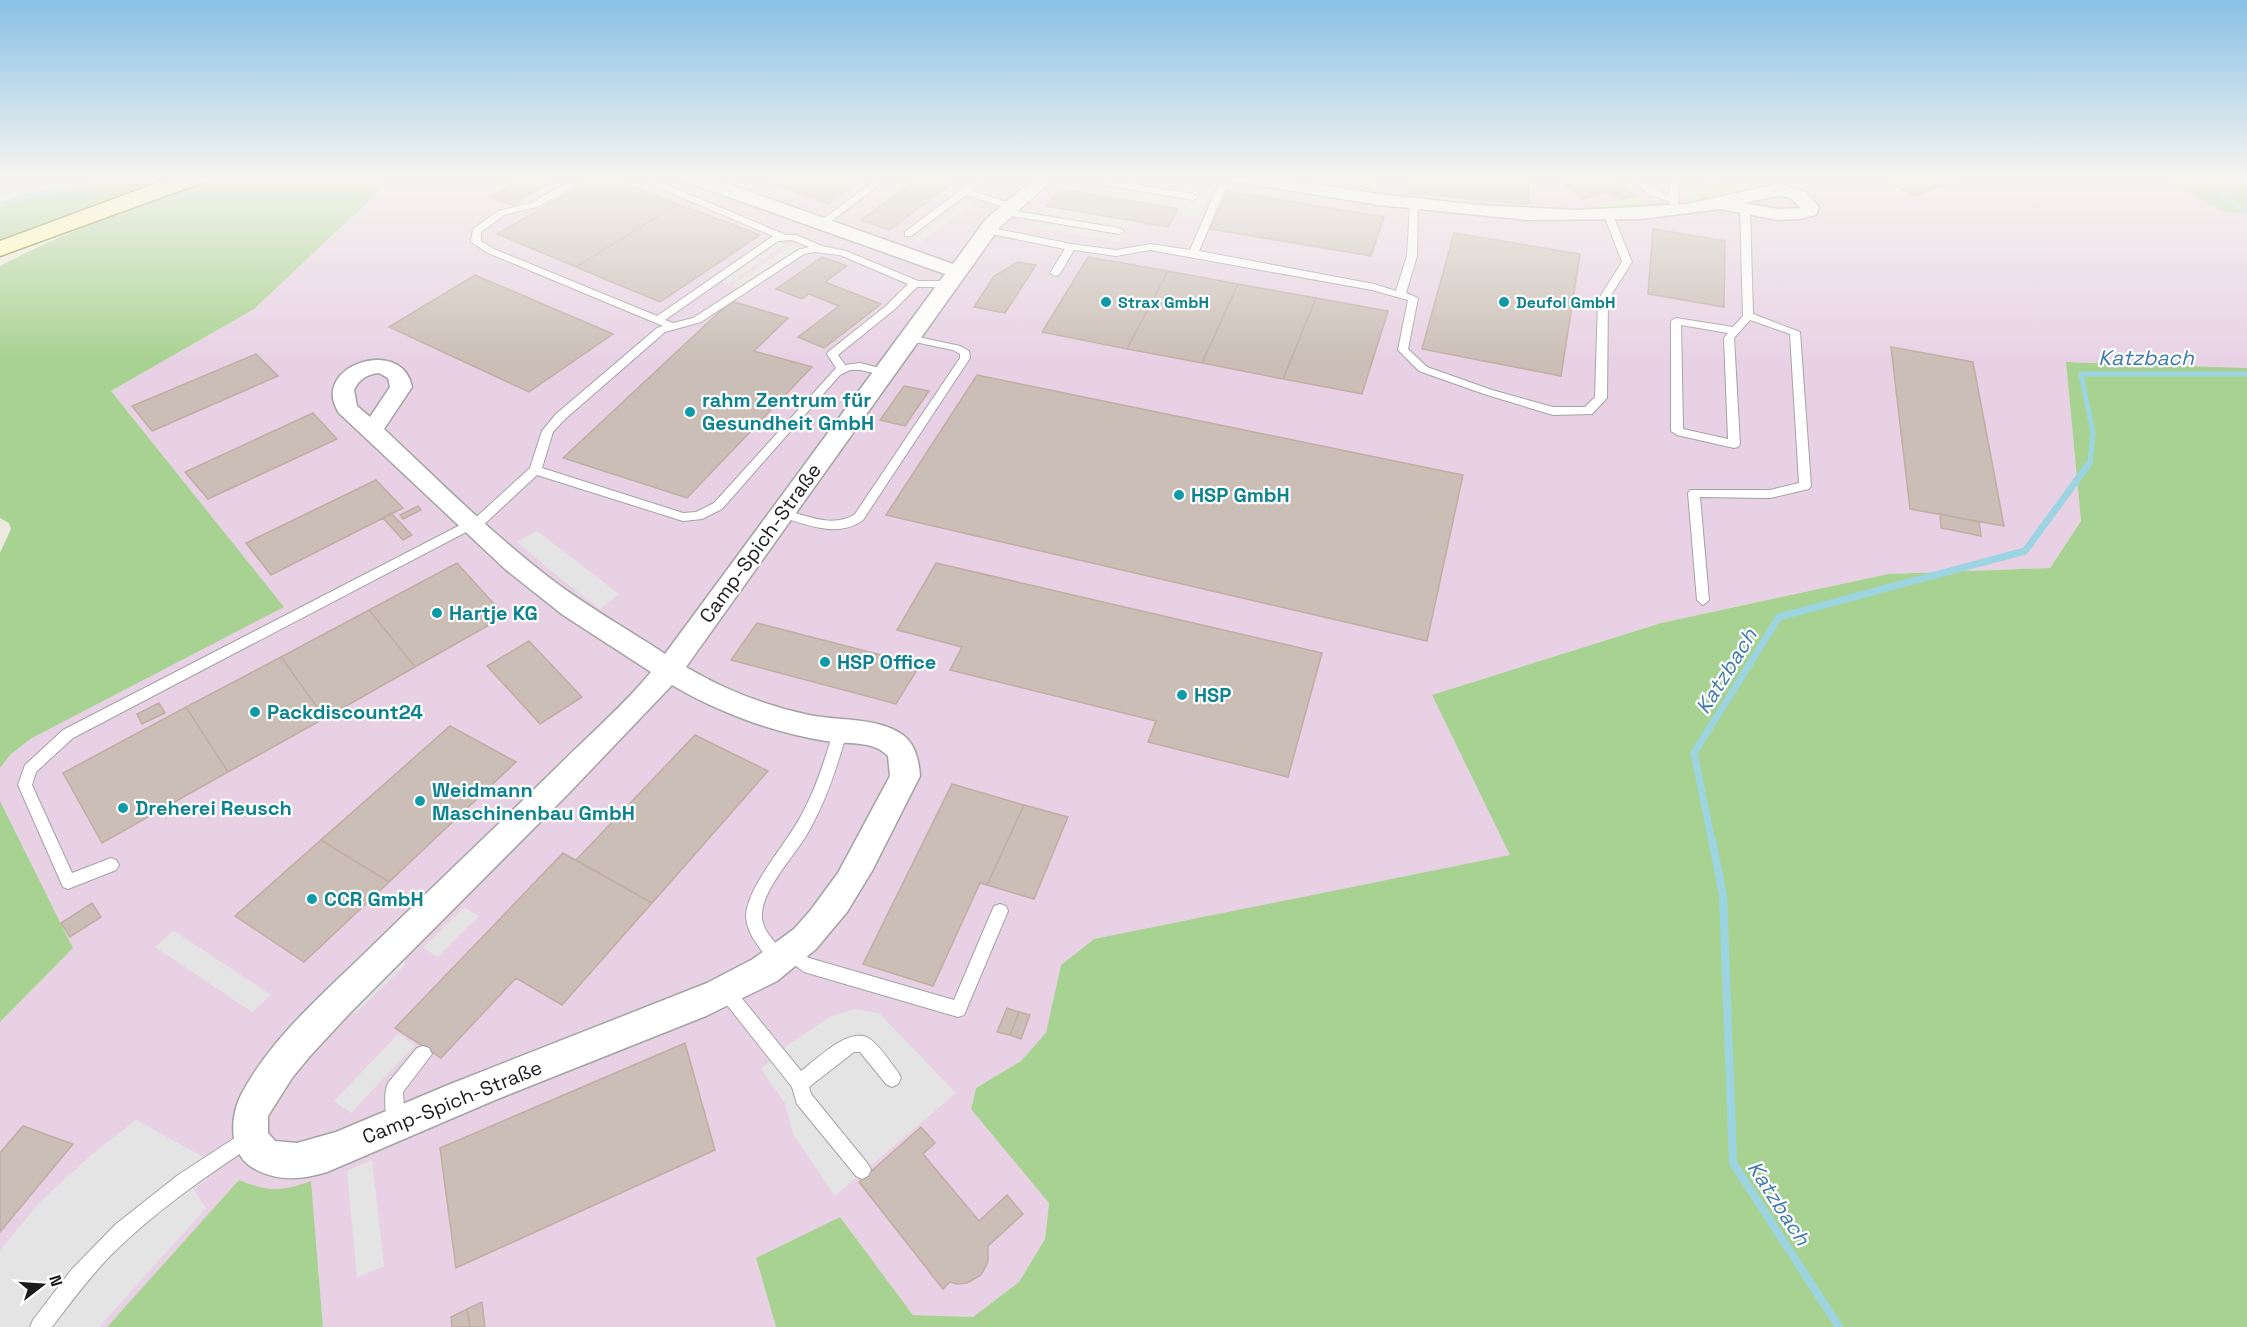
<svg xmlns="http://www.w3.org/2000/svg" width="2247" height="1327" font-family="'Space Grotesk',sans-serif">
	<rect width="100%" height="100%" fill="#eee9e0"/>
	<!-- residential -->
	<path fill="#dad9d9" d="M0 176H76L0 197Z"/>
	<!-- industrial -->
	<path fill="#e8d1e5" d="M399 176H2157L2226 212 2247 214V368L2066 362 2081 521 2050 568 1888 574 1661 623 1433 695 1511 855 1094 939 1061 965 1047 1033 1021 1061 976 1088 971 1108 1049 1203 1045 1239 1019 1282 973 1317 913 1315 840 1217 756 1258 776 1327H323L311 1182 288 1190H264L239 1180 107 1327H0V1022L73 948 0 801V768L11 754 32 738 283 607 111 391 254 309 390 181Z"/>
	<!-- grass -->
	<path fill="#cceea1" d="M1748 176 1764 185 1690 202 1693 186 1709 188Z
		M1636 196 1648 207 1587 209Z"/>
	<!-- forest -->
	<path fill="#a8d291" d="M112 176H188L0 244V207Z
		M229 176H399L390 181 254 309 111 391 284 607 32 738 11 754 0 768V553L11 529 9 523 0 518V266C72 228 151 201 229 176Z
		M2157 176H2247V214L2226 212Z
		M2066 362 2247 368V1327H776L756 1258 840 1217 913 1315 973 1317 1019 1282 1045 1239 1049 1203 971 1109 976 1088 1021 1061 1046 1033 1061 965 1094 939 1510 855 1432 695 1661 623 1888 574 2050 568 2081 521Z
		M0 801 73 948 0 1022Z
		M239 1180C269 1192 280 1192 311 1181L323 1327H107Z"/>
	<!-- parking -->
	<path fill="#e4e4e4" d="M1117 176H1150L1215 187 1197 220 1176 213 1178 209 1105 196Z
		M967 199 975 202 920 243 912 240Z
		M1047 206 1132 221 1119 242 1031 227Z
		M776 241 785 244 729 284 720 280Z
		M793 244 801 247 741 289 732 285Z
		M537 531 619 594 600 609 556 575 517 542Z
		M464 907 479 916 438 957 423 948Z
		M173 931H174L271 995 252 1012 155 947Z
		M405 954V965L356 1013H346Z
		M854 1009 879 1013 956 1093 835 1196 793 1134 785 1103 761 1069 789 1044 830 1017Z
		M398 1034 415 1045 351 1113 334 1101Z
		M136 1120 222 1167 194 1190 206 1208 99 1327H0V1250L39 1203 92 1154Z
		M372 1160 384 1266 357 1278 347 1171Z"/>
	<g fill="none" stroke-linecap="round" stroke-linejoin="round">
		<!-- stream-far2 -->
		<path stroke="#9cd5e1" stroke-width="5" d="M2230 176 2221 195 2247 212
			M0 204 103 176
			M2087 467 2090 463 2093 433 2081 374H2247"/>
		<!-- stream-far1 -->
		<path stroke="#9cd5e1" stroke-width="7" d="M1712 842 1694 753 1779 617 2025 551 2088 465"/>
		<!-- stream -->
		<path stroke="#9cd5e1" stroke-width="8" d="M1712 840 1723 895 1733 1163 1839 1327"/>
	</g>
	<!-- building -->
	<path fill="#cabeb6" stroke="#c1ada1" stroke-width="1.5" d="M527 176H562L512 205 490 197Z
		M597 176H606L678 204 576 267 497 234Z
		M750 176H869L828 204Z
		M922 176H962L889 230 861 220Z
		M1293 176H1334L1332 183Z
		M1334 176H1375L1371 189 1332 183Z
		M1409 176H1442L1441 196 1408 193Z
		M1442 176H1470V199L1441 196Z
		M1470 176 1528 180 1529 204 1470 199Z
		M1552 176H1605L1622 188 1584 199Z
		M1692 176H1736L1710 184Z
		M1879 176H1974L1913 196Z
		M1621 185 1636 196 1621 200 1609 192 1622 188 1619 186Z
		M1059 189 1105 196 1178 209 1168 227 1047 206Z
		M1228 191 1384 217 1371 256 1210 229Z
		M678 204 760 235 660 302 576 267Z
		M1653 229 1725 241 1724 307 1648 294Z
		M1454 233 1580 254 1561 376 1422 349Z
		M822 257 847 266 825 282 881 304 824 348 798 337 839 306 809 294 802 299 776 289Z
		M1088 257 1168 271 1127 349 1042 332Z
		M1018 262 1036 265 1005 313 974 307 994 276Z
		M1168 271 1238 284 1202 363 1127 349Z
		M475 275 613 334 529 392 389 327Z
		M1238 284 1316 298 1283 379 1202 363Z
		M1316 298 1388 311 1362 394 1283 379Z
		M731 301 788 318 754 351 812 367 687 498 563 458Z
		M1891 347 1973 362 2004 526 1910 509Z
		M256 354 278 376 152 431 132 406Z
		M977 375 1463 475 1427 641 886 515Z
		M904 386 929 391 905 426 880 420Z
		M313 413 337 439 208 499 185 472Z
		M376 480 403 508 271 575 246 543Z
		M418 506 421 510 403 519 400 515Z
		M391 513 412 535 403 540 383 518Z
		M1940 514 1979 522 1981 536 1941 528Z
		M457 563 505 616 415 667 369 610Z
		M936 563 1322 653 1288 777 1148 742 1156 721 950 670 962 647 897 630Z
		M369 610 415 667 325 718 281 657Z
		M757 623 920 665 896 704 731 660Z
		M529 641 582 697 540 724 487 666Z
		M281 657 325 718 228 772 186 707Z
		M159 703 165 713 142 724 137 714Z
		M186 707 228 772 102 843 63 773Z
		M450 726 516 762 389 882 321 840Z
		M695 735 768 771 652 903 576 860Z
		M952 784 1024 805 987 885 980 883 933 986 863 964Z
		M1024 805 1068 817 1034 899 987 885Z
		M321 840 389 882 304 962 235 916Z
		M563 853 652 903 562 1005 516 978 441 1058 395 1028Z
		M92 903 101 917 70 937 61 923Z
		M1007 1008 1019 1012 1010 1035 997 1032Z
		M1019 1012 1030 1015 1021 1039 1010 1035Z
		M685 1043 715 1150 456 1268 440 1148Z
		M23 1126 73 1144 0 1232V1153Z
		M921 1127 935 1143 923 1154 979 1221 1007 1195 1023 1214 988 1246V1262L981 1275 967 1283 957 1284 950 1282 943 1289 859 1182Z
		M482 1302 485 1327H470L467 1309Z
		M467 1309 470 1327H452L451 1317Z"/>
	<g fill="none" stroke-linecap="round" stroke-linejoin="round">
		<!-- lane casing -->
		<g stroke="#a3a3a3" stroke-width="2">
			<path id="lane" d="M581 176H593L537 207 504 215 481 232V241L494 249 657 316 773 236 645 182V178L648 177 786 235H796L822 246 846 251 918 281H948L953 284 948 287H917L895 309 838 355 845 365 860 363 888 370 889 372 884 375 860 370H850L840 375 722 509 702 519 683 521 537 475 478 530H470L73 738 36 772 32 785 72 873 111 858 116 860 119 865 116 870 73 887 68 889 63 887 18 785 25 765 63 730 466 522 472 521 530 468 542 431 556 414 657 328 663 326 488 253 471 242 473 229 498 211 531 203ZM792 240 809 247 798 250 693 318 673 323 665 320 778 241ZM814 252 840 255 908 284 887 305 828 352 827 354 836 368 714 503 696 512 683 513 542 468 553 432 564 420 665 332 701 322 804 254Z
				M881 176H891L825 226H819V222Z
				M979 176H989L972 191 1013 204V208H1007L966 195 911 236H905V232Z
				M1091 176H1102L1108 180 1193 194 1198 197 1193 200 1105 185Z
				M1222 176H1231L1199 251 1374 284 1396 291 1407 256 1410 205 1418 203 1417 256 1406 293 1418 298 1408 349 1427 367 1492 390 1553 407H1585L1595 397 1598 300 1622 262 1604 215 1612 213 1632 262 1608 300 1607 398 1592 414 1553 415 1484 394 1419 371 1398 350 1408 300 1372 290 1150 250 1116 256 1074 250 1059 275 1055 276 1050 273 1065 249 987 233 982 230 987 227 1071 244 1116 250 1150 244 1190 250Z
				M1625 176C1642 176 1653 190 1669 195L1670 176H1679L1678 205 1670 207 1669 201 1652 196Z
				M1765 176H1775L1789 190 1781 192Z
				M1745 205 1750 208 1753 314 1800 332 1811 486 1809 489 1770 498 1700 497 1709 600 1703 605 1697 600 1688 493 1690 490H1770L1799 483 1790 334 1750 320 1734 338 1740 444 1738 447 1734 448 1677 435 1671 431V321L1676 318 1733 327 1743 316 1740 208ZM1681 325 1728 333 1724 338 1728 439 1683 429Z
				M1004 209 1119 228 1124 231 1119 234 1001 214 999 212Z
				M909 335 960 346 969 351 970 358 863 520C837 539 806 524 778 516L776 513 778 510 782 509C805 515 833 529 855 514L960 358V354L953 350 905 340V336Z
				M840 726 845 728 847 732C837 768 825 804 806 836 793 857 765 887 762 912 760 928 773 940 783 951L785 947 791 945 809 958 954 1000 994 906 1000 904 1006 906 1008 911 964 1015 958 1017 804 972 788 960 786 964 780 966C770 963 763 953 757 944 751 936 746 925 746 915 748 885 788 842 802 814 816 788 825 760 833 732L835 728Z
				M725 982 731 985 801 1071C817 1059 850 1025 870 1039 881 1047 890 1062 898 1072L901 1078 898 1084 892 1087 886 1084 860 1052H854L809 1087 811 1094 868 1164 871 1170 868 1176 862 1179 856 1176 797 1104 792 1087 719 995 717 990 719 985Z
				M423 1046 429 1048 432 1054 403 1092 405 1123 402 1129 396 1132 390 1129C385 1117 383 1095 388 1083L417 1048Z
				M250 1128 256 1131 259 1137 256 1143C205 1177 154 1212 110 1256 89 1278 71 1302 52 1327H30L33 1320 72 1269 116 1224 178 1175Z"/>
		</g>
		<!-- street casing -->
		<g stroke="#a3a3a3" stroke-width="3">
			<path id="street" d="M678 176H706L953 264 986 219 1037 176H1057L1000 227 686 667C723 689 766 706 809 715 838 721 878 717 903 735 915 744 919 761 920 776L872 871 847 912 816 949 777 981 706 1016 495 1100 327 1172C302 1180 277 1182 253 1168 228 1153 230 1117 241 1095 270 1039 322 995 366 952 430 889 495 828 559 765 589 735 624 705 651 672L563 615 505 569 339 413C308 366 402 335 412 387L384 429C437 479 489 531 547 576 584 605 626 628 665 654L945 274 681 180ZM379 373 388 378 390 387 370 417 357 406 354 390C359 379 368 374 379 373ZM672 685C719 713 777 734 832 742 851 744 874 741 888 756L890 776 838 873 810 911 794 929 753 959 707 983 448 1085 336 1132 297 1143 275 1141 268 1133V1116L292 1078 310 1056 349 1014 569 793Z
				M1222 176H1267L1379 194 1478 205 1578 210 1687 204 1768 186 1784 185 1806 192 1819 207 1816 215 1800 219 1778 220 1720 209 1640 219 1528 220 1379 205 1231 181ZM1776 196 1789 197 1801 208 1778 209 1744 203Z"/>
		</g>
		<!-- secondary casing -->
		<g stroke="#707600" stroke-width="3">
			<path id="secondary" d="M176 176H209L206 181 0 256V241Z"/>
		</g>
		<!-- lane -->
		<use href="#lane" fill="#fff" fill-rule="evenodd"/>
		<!-- street -->
		<use href="#street" fill="#fff" fill-rule="evenodd"/>
		<!-- secondary -->
		<use href="#secondary" fill="#fffeae" fill-rule="evenodd"/>
	</g>
	<!-- sky -->
	<linearGradient id="sky" x2="0" y2="1"><stop stop-color="#89c1e5"/><stop offset="0.49" stop-color="#f7f5f1"/><stop offset="1" stop-color="#f7f5f1" stop-opacity="0"/></linearGradient>
	<rect width="2247" height="362" fill="url(#sky)"/>
	<!-- markers -->
	<g fill="#0f9aa8" stroke="#fff" stroke-width="2">
		<circle cx="1106" cy="302" r="6"/>
		<circle cx="1504" cy="302" r="6"/>
		<circle cx="690" cy="412" r="6"/>
		<circle cx="1179" cy="495" r="6"/>
		<circle cx="437" cy="613" r="6"/>
		<circle cx="825" cy="662" r="6"/>
		<circle cx="1182" cy="695" r="6"/>
		<circle cx="255" cy="712" r="6"/>
		<circle cx="420" cy="801" r="6"/>
		<circle cx="123" cy="808" r="6"/>
		<circle cx="312" cy="899" r="6"/>
	</g>
	<g text-anchor="middle" dominant-baseline="central" stroke-width="4.5" stroke-linejoin="round" paint-order="stroke">
		<!-- far-culture labels -->
		<g font-size="16" font-weight="bold" fill="#0d838f" stroke="#fff" text-anchor="start">
			<text x="1118" y="302">Strax GmbH</text>
			<text x="1516" y="302">Deufol GmbH</text>
		</g>
		<!-- culture labels -->
		<g font-size="20" font-weight="bold" fill="#0d838f" stroke="#fff" text-anchor="start">
			<text x="702" y="400">rahm Zentrum für<tspan x="702" dy="23">Gesundheit GmbH</tspan></text>
			<text x="1191" y="495">HSP GmbH</text>
			<text x="449" y="613">Hartje KG</text>
			<text x="837" y="662">HSP Office</text>
			<text x="1194" y="695">HSP</text>
			<text x="267" y="712">Packdiscount24</text>
			<text x="432" y="790">Weidmann<tspan x="432" dy="23">Maschinenbau GmbH</tspan></text>
			<text x="135" y="808">Dreherei Reusch</text>
			<text x="324" y="899">CCR GmbH</text>
		</g>
		<!-- street labels -->
		<g font-size="20" fill="#1c1c1c" stroke="#fff">
			<text transform="translate(760 543) rotate(-54)">Camp-Spich-Straße</text>
			<text transform="translate(452 1102) rotate(-22)">Camp-Spich-Straße</text>
		</g>
		<!-- water labels -->
		<g font-size="21" font-style="italic" fill="#3f7bab" stroke="#fff">
			<text x="2146" y="357">Katzbach</text>
			<text transform="translate(1726 671) rotate(-58)">Katzbach</text>
			<text transform="translate(1779 1203) rotate(57)">Katzbach</text>
		</g>
	</g>
	<!-- north arrow -->
	<g transform="translate(42 1285) rotate(73)" stroke="#ffffff" stroke-width="4.5" paint-order="stroke">
	<path d="M0-4.5L10 22L0 15L-10 22Z" fill="#1c1c1c"/>
	<text y="-9" font-size="16" font-weight="bold" text-anchor="middle" fill="#1c1c1c">N</text>
	</g>
</svg>
